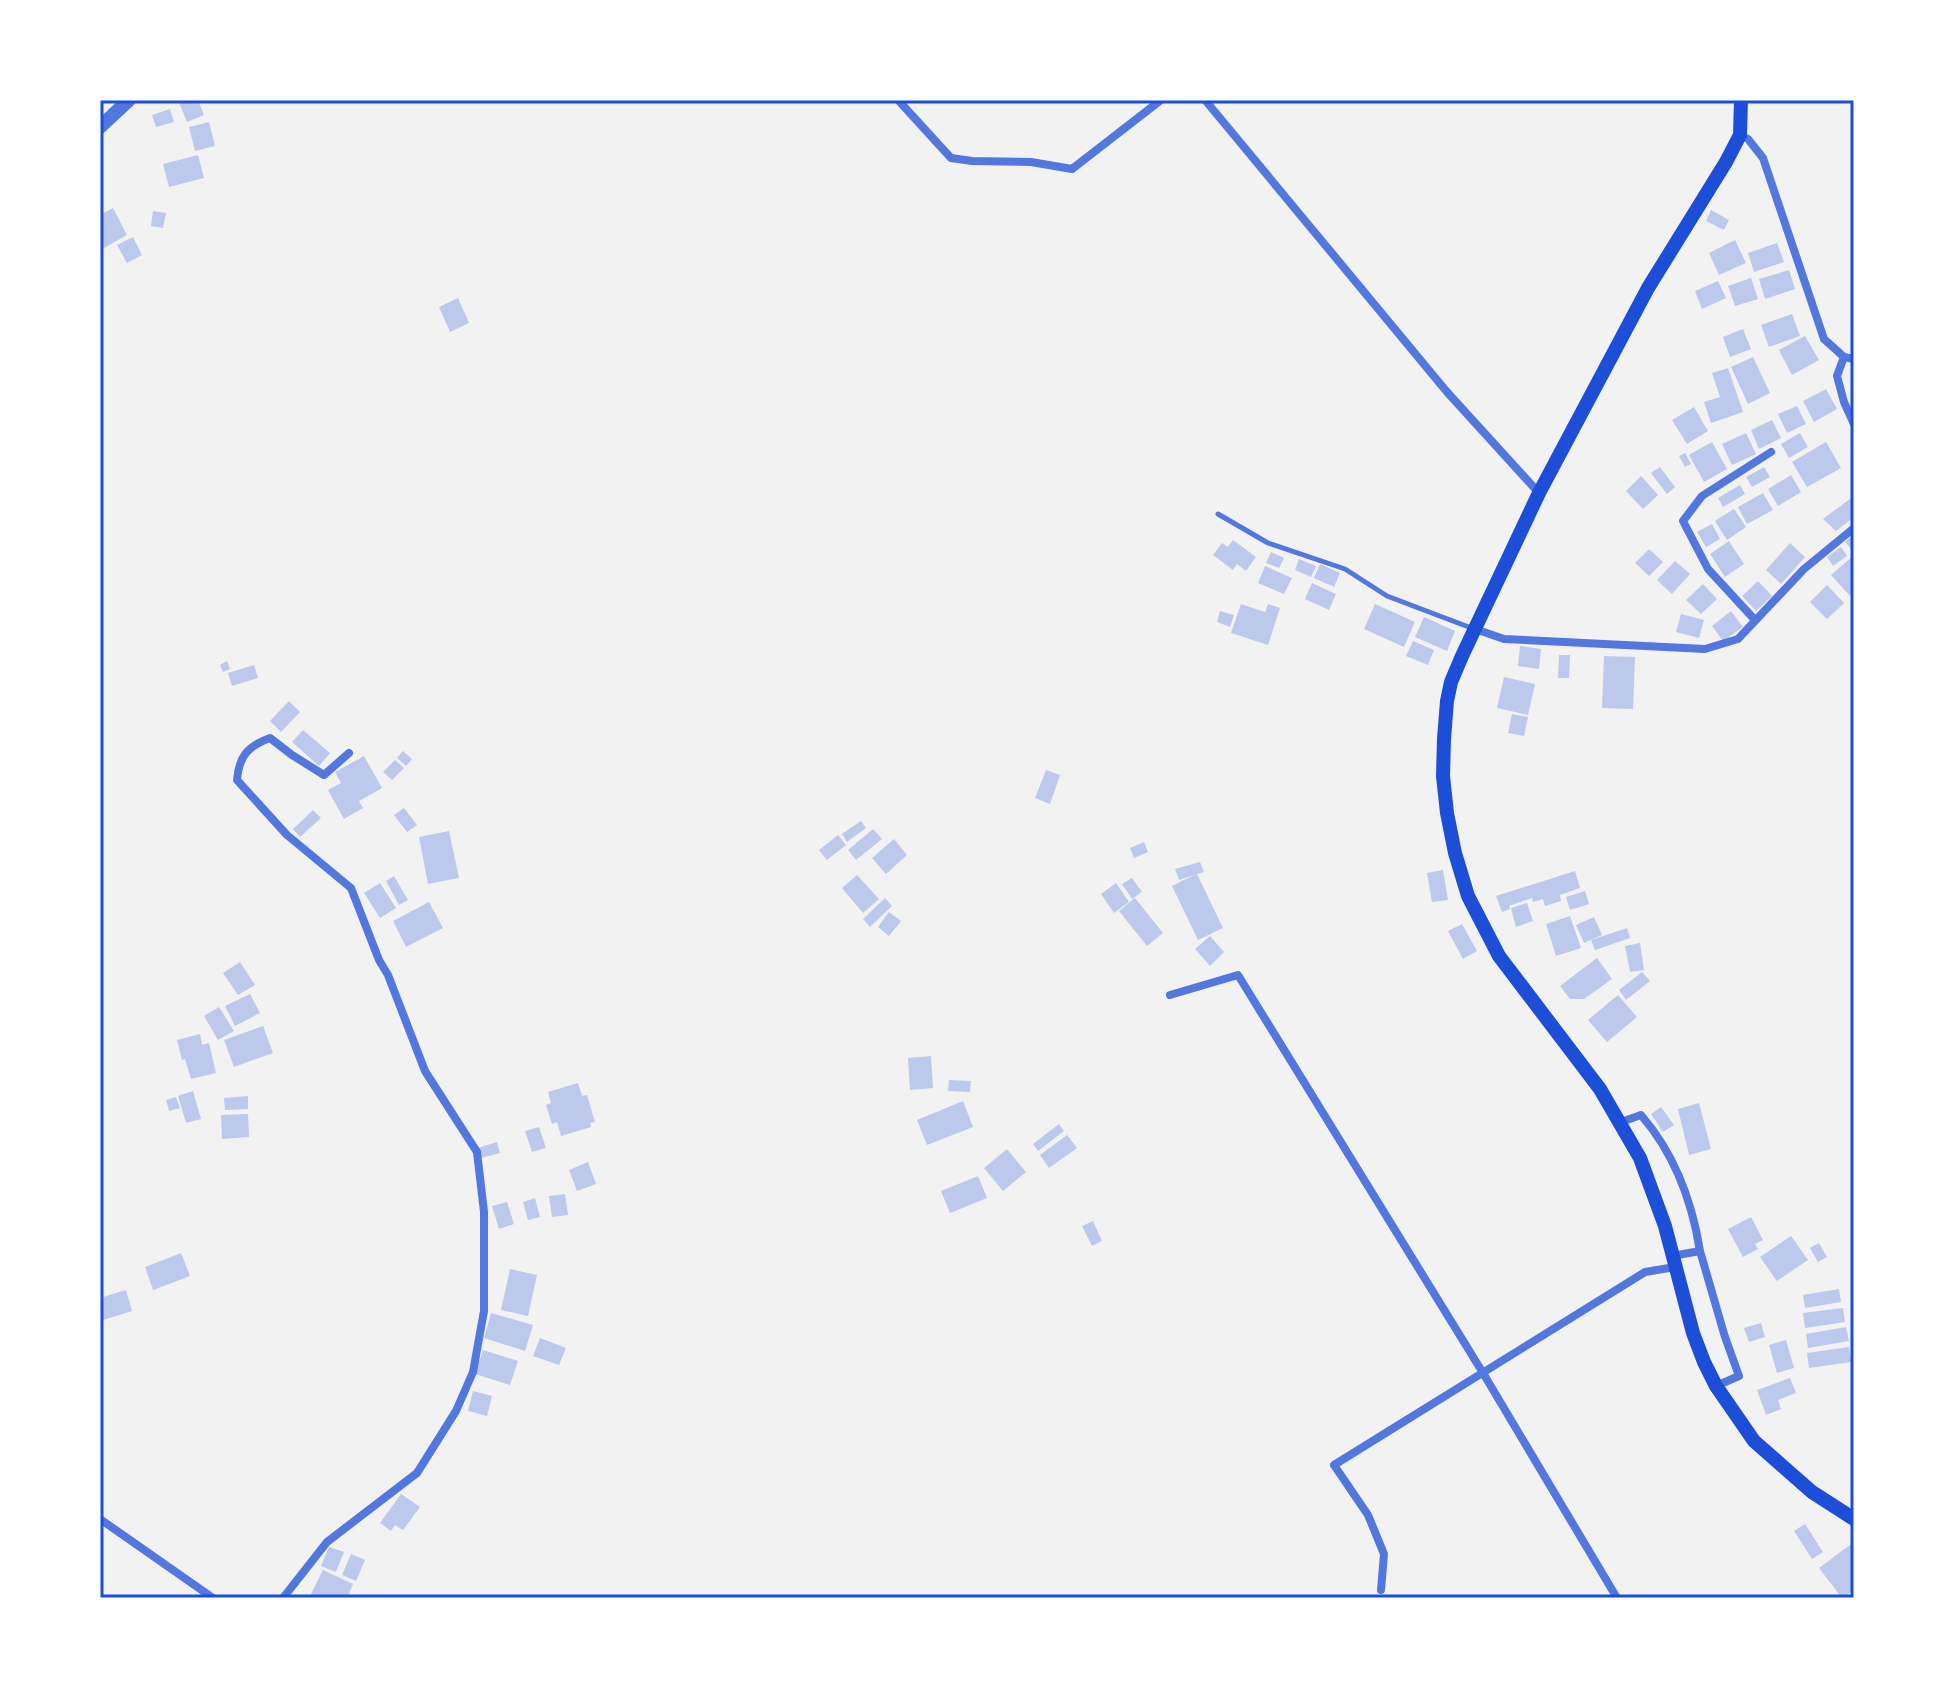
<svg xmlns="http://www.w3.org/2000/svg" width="1954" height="1698" font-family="Signika,sans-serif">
	<rect width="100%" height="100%" fill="#f2f2f2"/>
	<!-- building -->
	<path fill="#bdc9ec" d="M178 100H198L204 115 187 122Z
		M170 109 174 122 156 127 152 115Z
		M209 122 215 146 195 151 189 127Z
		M198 155 204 178 169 187 163 164Z
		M113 208 127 235 104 248 100 240V215Z
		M1711 210 1729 220 1724 230 1706 221Z
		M153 211 166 213 163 228 151 226Z
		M133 237 142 255 127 263 117 245Z
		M1735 240 1746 263 1719 275 1709 253Z
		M1777 243 1784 262 1754 272 1748 253Z
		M1789 270 1795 289 1765 299 1759 279Z
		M1751 278 1758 299 1735 306 1728 286Z
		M1718 281 1726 298 1702 309 1695 291Z
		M458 298 469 323 450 332 439 307Z
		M1792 314 1800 336 1769 347 1761 325Z
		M1743 329 1751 349 1730 357 1723 337Z
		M1805 336 1819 360 1792 375 1779 350Z
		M1753 357 1770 393 1748 404 1731 367Z
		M1728 368 1743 412 1711 423 1704 402 1720 397 1712 373Z
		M1826 389 1837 409 1814 422 1803 401Z
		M1797 406 1806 424 1787 433 1778 414Z
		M1694 407 1708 431 1687 444 1672 420Z
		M1772 420 1781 438 1759 449 1751 430Z
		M1746 433 1756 454 1732 465 1722 444Z
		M1800 433 1808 447 1789 458 1781 444Z
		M1712 442 1727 469 1704 482 1689 455Z
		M1826 442 1841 468 1807 487 1792 462Z
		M1685 453 1691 464 1685 467 1679 456Z
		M1660 467 1675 487 1667 494 1651 473Z
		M1764 467 1770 477 1752 487 1746 477Z
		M1791 475 1801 492 1778 506 1768 489Z
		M1641 476 1658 495 1643 509 1626 491Z
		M1740 485 1745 494 1723 507 1718 498Z
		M1763 493 1773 510 1747 524 1738 507Z
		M1854 496V517L1836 531 1823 519Z
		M1734 509 1746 527 1727 540 1715 521Z
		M1712 524 1720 539 1706 547 1697 532Z
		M1852 536 1854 539V552L1845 542Z
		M1233 540 1256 557 1246 571 1237 564 1233 570 1213 555 1222 543 1228 547Z
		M1729 541 1744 564 1725 577 1710 554Z
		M1790 543 1805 557 1781 584 1766 570Z
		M1841 547 1847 556 1833 566 1827 557Z
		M1649 549 1663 562 1649 576 1635 563Z
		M1271 552 1284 558 1279 568 1266 563Z
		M1854 555V593L1850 596 1831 575Z
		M1299 559 1316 566 1311 577 1295 570Z
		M1675 561 1690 574 1672 594 1657 580Z
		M1320 564 1340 573 1334 587 1314 578Z
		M1265 566 1292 578 1284 594 1258 583Z
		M1758 581 1772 596 1756 611 1742 596Z
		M1312 583 1336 594 1329 610 1305 599Z
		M1703 584 1717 599 1701 614 1686 600Z
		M1827 585 1844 603 1827 619 1810 602Z
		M1241 604 1265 612 1268 604 1280 608 1268 645 1231 633Z
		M1375 604 1415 622 1404 647 1364 629Z
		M1220 611 1234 615 1230 627 1217 622Z
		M1731 611 1743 627 1723 641 1712 626Z
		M1681 614 1704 620 1699 638 1676 632Z
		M1424 617 1455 631 1447 651 1415 637Z
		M1413 641 1434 650 1428 665 1406 656Z
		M1520 646 1541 649 1539 669 1518 666Z
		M1559 655H1570L1569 678H1558Z
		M1604 656 1635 657 1633 709 1602 708Z
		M227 661 230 669 223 672 220 665Z
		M254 665 258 678 232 686 228 673Z
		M1504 677 1535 684 1528 715 1497 708Z
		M289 701 300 712 281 732 270 721Z
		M1512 714 1528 717 1524 736 1508 733Z
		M303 730 330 753 319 766 292 742Z
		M403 751 412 759 406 766 397 758Z
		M364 756 382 788 359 801 363 808 344 819 328 790 341 783 335 772Z
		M395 760 404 768 392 780 383 772Z
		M1046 770 1060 775 1050 804 1035 798Z
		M404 808 417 825 407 832 394 815Z
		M313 810 321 818 300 837 293 829Z
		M861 821 866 828 847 842 842 834Z
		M873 829 882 839 856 860 848 850Z
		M449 831 459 878 428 884 419 837Z
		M838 835 846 845 827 860 819 850Z
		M894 839 907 855 886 874 872 858Z
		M1144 842 1148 852 1134 858 1130 848Z
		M1200 862 1204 872 1197 874 1223 928 1198 940 1172 886 1194 875 1179 880 1175 869Z
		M1443 870 1448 900 1432 902 1427 873Z
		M1575 871 1580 888 1560 895 1561 901 1545 906 1543 899 1533 902 1532 898 1509 906 1510 909 1502 912 1496 896Z
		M857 875 879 899 863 913 842 888Z
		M394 876 408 900 399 905 386 881Z
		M1132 878 1142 892 1132 899 1122 884Z
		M380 883 396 908 380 918 364 893Z
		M1116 883 1129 902 1114 913 1101 894Z
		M1585 891 1589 904 1570 910 1566 897Z
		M885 898 892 906 870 927 863 919Z
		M1135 898 1163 933 1147 946 1119 911Z
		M429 902 443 928 406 947 393 921Z
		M1527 903 1533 921 1516 927 1511 908Z
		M889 912 901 921 889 936 878 927Z
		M1570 916 1581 948 1556 956 1546 924Z
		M1594 917 1602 935 1584 943 1576 925Z
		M1462 924 1477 951 1463 959 1448 931Z
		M1627 928 1630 938 1595 950 1591 940Z
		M1210 936 1224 952 1210 966 1195 949Z
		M1640 943 1644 970 1630 972 1625 946Z
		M1597 958 1612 979 1584 999H1570L1560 986Z
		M240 962 255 985 238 995 223 973Z
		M1642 972 1650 981 1626 1000 1619 990Z
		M250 994 260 1013 235 1026 225 1006Z
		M1618 995 1637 1017 1607 1042 1588 1020Z
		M219 1007 234 1031 218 1040 204 1016Z
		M263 1026 273 1053 234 1067 224 1040Z
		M200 1034 202 1045 209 1043 216 1073 191 1079 185 1059 182 1060 177 1040Z
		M931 1056 933 1088 910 1090 908 1058Z
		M949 1080 971 1081 970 1092 948 1091Z
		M578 1083 582 1096 587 1095 595 1122 590 1123 591 1127 561 1136 557 1122 552 1124 546 1105 551 1103 548 1092Z
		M193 1091 201 1119 186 1123 178 1096Z
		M248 1096V1109L225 1110 224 1098Z
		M176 1097 180 1108 169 1111 166 1100Z
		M963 1101 973 1127 927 1145 917 1120Z
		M1699 1103 1711 1149 1689 1155 1678 1109Z
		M1661 1107 1674 1125 1663 1132 1651 1114Z
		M248 1114 249 1137 222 1139 221 1115Z
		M1059 1124 1064 1131 1038 1151 1033 1144Z
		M539 1127 546 1148 532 1152 525 1131Z
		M1067 1135 1077 1148 1049 1168 1040 1155Z
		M497 1142 500 1153 481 1158 478 1148Z
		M1007 1149 1026 1172 1003 1191 984 1168Z
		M588 1162 596 1184 577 1191 569 1170Z
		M978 1176 987 1198 950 1213 941 1191Z
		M565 1194 568 1215 552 1217 549 1196Z
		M535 1198 540 1217 528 1220 523 1202Z
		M507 1202 514 1224 499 1229 492 1206Z
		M1751 1217 1763 1240 1755 1244 1758 1249 1743 1257 1728 1229Z
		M1093 1221 1102 1241 1092 1246 1082 1226Z
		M1791 1236 1808 1260 1777 1281 1760 1257Z
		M1819 1243 1827 1257 1818 1262 1810 1248Z
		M181 1253 190 1276 153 1290 145 1267Z
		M510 1269 537 1275 528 1316 501 1310Z
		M1839 1289 1841 1302 1805 1308 1803 1295Z
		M126 1290 132 1311 100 1321V1298Z
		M1843 1308 1845 1322 1805 1328 1803 1313Z
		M491 1313 533 1325 525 1351 484 1338Z
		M1761 1323 1765 1337 1749 1342 1744 1328Z
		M1846 1327 1849 1341 1808 1348 1806 1334Z
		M540 1338 566 1348 559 1365 533 1356Z
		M1786 1340 1794 1368 1777 1373 1769 1345Z
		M1849 1347 1851 1362 1809 1368 1807 1353Z
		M483 1350 518 1361 510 1385 475 1374Z
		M1790 1378 1796 1393 1778 1400 1781 1409 1766 1415 1757 1390Z
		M473 1391 492 1396 487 1416 468 1411Z
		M401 1494 420 1507 403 1530 395 1525 391 1531 380 1523Z
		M1805 1524 1823 1552 1812 1559 1794 1531Z
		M1854 1542V1590L1842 1598 1819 1568Z
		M329 1547 344 1552 336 1572 321 1566Z
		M351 1554 365 1560 356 1581 342 1575Z
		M323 1570 353 1584 347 1598H309Z"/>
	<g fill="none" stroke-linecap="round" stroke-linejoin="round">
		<!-- service -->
		<path stroke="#5277de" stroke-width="5" d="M1218 514 1268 543 1345 569 1387 596 1474 629"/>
		<!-- minor -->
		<path stroke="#5277de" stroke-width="8" d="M898 100 951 158 972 161 1031 162 1072 169 1161 100
			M1205 100 1447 392 1539 493
			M1740 135 1748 139 1763 158 1824 339 1844 357 1854 359
			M1844 357 1837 376 1844 402 1854 424
			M1755 620 1708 569 1683 521 1702 496 1771 452
			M1475 629 1504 639 1705 649 1738 639 1804 569 1854 528
			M1170 995 1238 975 1483 1373 1617 1598
			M1621 1122 1641 1115C1674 1153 1692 1201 1700 1251
			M1672 1256 1700 1251 1725 1337 1739 1376 1716 1386
			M100 1519 213 1598
			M1381 1590 1384 1554 1368 1515 1334 1465 1645 1272 1675 1267
			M283 1598 327 1542 417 1473 456 1411 473 1372 484 1311V1212L477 1152 425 1071 388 975 379 960 351 888 287 835 237 780C239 756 248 746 270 738L292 755 324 775 349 753"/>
		<!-- tertiary -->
		<path stroke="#5277de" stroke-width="14" d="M100 127 129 100"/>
		<!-- secondary -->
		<path stroke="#1d4ed8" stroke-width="14" d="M1741 100 1740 135 1726 162 1648 288 1539 493 1462 656 1451 682 1447 701 1444 739 1443 776 1447 813 1455 853 1468 896 1499 956 1600 1089 1640 1158 1665 1226 1693 1333 1704 1362 1716 1386 1754 1441 1812 1492 1854 1519"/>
	</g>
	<!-- border -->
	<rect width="1954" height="1698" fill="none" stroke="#ffffff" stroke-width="204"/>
	<rect x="102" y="102" width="1750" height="1494" fill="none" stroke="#1d4ed8" stroke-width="3"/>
</svg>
